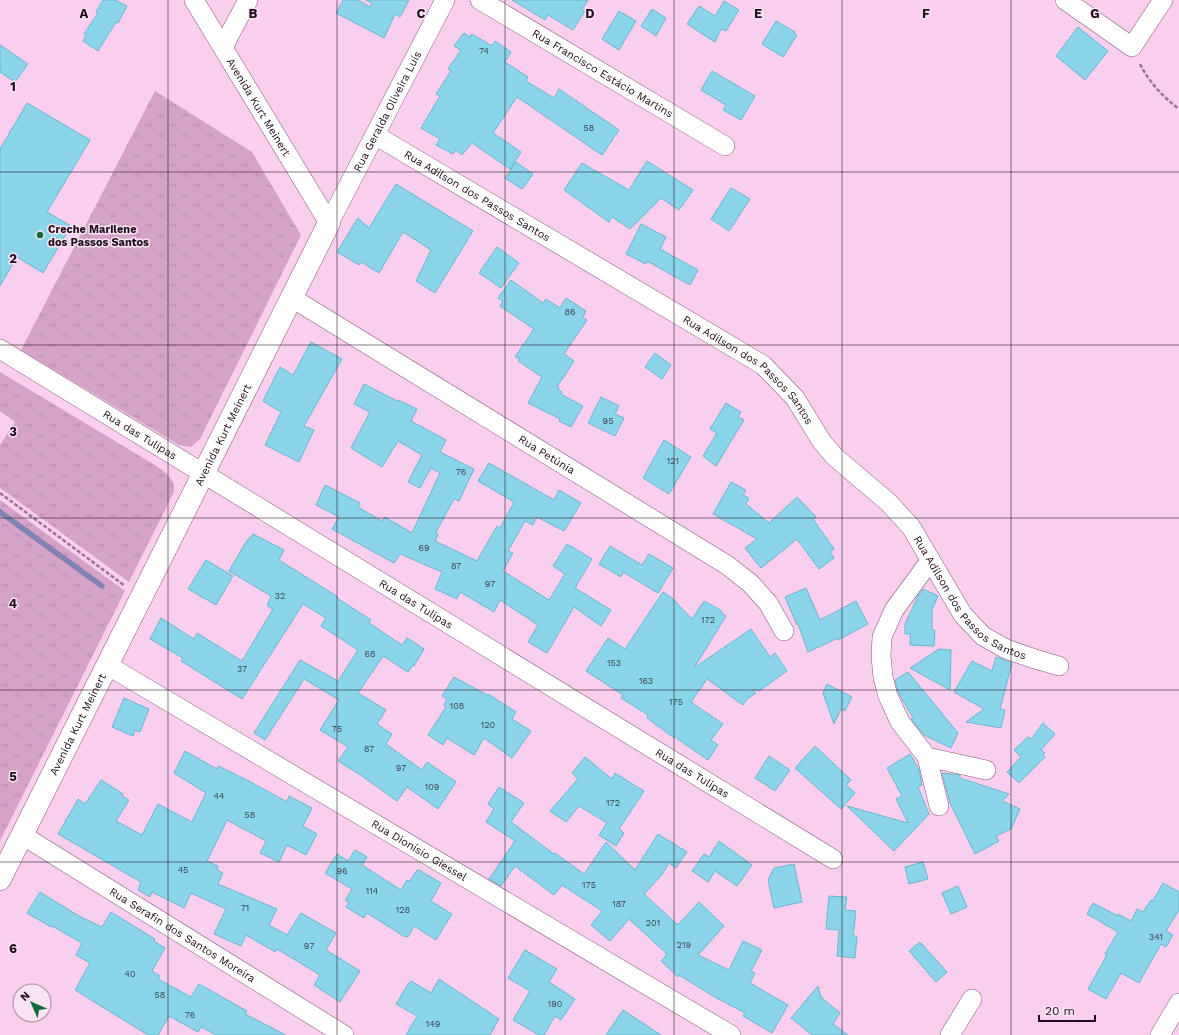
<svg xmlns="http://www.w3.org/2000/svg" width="1179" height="1035" font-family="'Work Sans',sans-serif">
	<defs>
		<pattern id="grass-tufts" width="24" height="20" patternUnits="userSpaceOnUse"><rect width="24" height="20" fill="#d6a3c8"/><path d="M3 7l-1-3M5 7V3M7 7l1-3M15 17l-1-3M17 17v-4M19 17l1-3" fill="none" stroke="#b78bab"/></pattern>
	</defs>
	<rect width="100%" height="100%" fill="#facfee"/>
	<!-- grass -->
	<path fill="url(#grass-tufts)" d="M155 91 252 152 301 235 200 439 191 447 179 445 21 350Z
		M0 372 145 459C155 465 168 472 173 482 174 485 174 489 174 492L129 582 0 488V445L15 422 0 411Z
		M0 500 125 591 0 841Z"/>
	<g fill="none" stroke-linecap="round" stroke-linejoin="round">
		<!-- stream -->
		<path stroke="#8183b0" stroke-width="5.5" d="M0 512 102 586"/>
	</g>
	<!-- building -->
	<path fill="#8ad5e9" stroke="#6cb7ca" d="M103 0H115L127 6 118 23 116 22 98 51 83 41 86 35 84 34 98 13 96 12Z
		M343 0H358L370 7 372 3 366 0H409L400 17 395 14 384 38 336 13Z
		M512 0H588L582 10 585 11 573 30 548 15 545 20Z
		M724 1 739 10 726 31 721 29 715 42 687 24 699 6 715 16Z
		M652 9 666 18 656 36 641 26Z
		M619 11 636 21 619 50 602 39Z
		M776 21 795 32 794 33 797 35 783 57 762 44Z
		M1078 27 1108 51 1085 80 1056 56Z
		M464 33 470 37 472 34 492 46 495 41 511 52 505 62 528 77 526 81 554 98 559 89 619 130 602 155 517 97 493 133 521 152 510 169 472 143 462 155 456 150 453 154 436 145 440 139 421 128 440 96 436 94 451 71 448 69 461 50 454 46Z
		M0 45 28 64 15 82 0 72Z
		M712 71 755 96 741 120 723 110 726 105 701 90Z
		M27 103 90 140 47 212 71 226 43 273 17 257 0 286V149Z
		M647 161 693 190 679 210 661 198 630 229 612 217 609 222 564 190 582 163 629 190Z
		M516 162 533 174 522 189 505 178Z
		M396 184 473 231 435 293 416 281 431 250 403 232 379 273 361 262 359 265 337 252 358 218 369 228Z
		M731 188 750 199 729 231 711 219Z
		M641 224 666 237 660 249 698 270 690 285 647 261 646 264 626 254Z
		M497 247 519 263 501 288 479 273Z
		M511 280 543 303 546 299 560 308 566 298 586 311 583 317 587 320 564 354 574 361 557 387 559 388 558 389 562 392 561 394 583 406 571 427 559 421 560 419 528 403 542 377 518 361 520 359 515 357 534 329 500 306 503 301 498 298Z
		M311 342 342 359 304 426 314 430 299 462 265 445 281 412 263 401 280 367 293 375Z
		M655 353 671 365 662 379 645 367Z
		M364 384 397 401 398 400 417 409 411 421 446 440 440 452 474 469 459 501 454 499 436 532 438 534 435 541 477 561 497 526 500 528 514 502 478 481 489 463 554 500 559 490 581 503 564 531 537 517 533 525 525 521 508 551 513 553 503 571 549 600 565 574 553 566 567 544 592 559 575 588 611 610 601 626 574 607 547 653 528 642 538 625 500 600 494 612 460 592 457 599 435 589 442 572 400 554 394 563 332 529 339 517 316 505 325 485 360 503 358 507 382 521 385 517 412 533 440 473 431 468 420 488 408 482 422 455 398 441 382 467 351 448 370 412 354 404Z
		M601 397 619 406 615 414 624 418 615 436 588 423Z
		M726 403 741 412 738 417 744 420 716 466 703 456 717 433 710 429Z
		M664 440 691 457 669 494 643 478Z
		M731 482 746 490 743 495 749 498 746 504 769 523 797 497 816 517 813 519 834 549 830 552 834 558 819 569 797 539 761 568 745 548 757 539 713 514Z
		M253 534 284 550 279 560 338 597 337 598 371 620 369 623 402 645 407 638 424 649 414 666 413 665 408 672 383 656 358 693 386 710 377 724 392 734 386 744 422 770 427 762 456 782 438 809 407 787 397 801 362 776 338 761 348 747 320 730 339 700 304 679 265 740 254 733 300 660 338 681 358 650 321 626 326 618 303 604 242 699 181 661 183 658 150 639 161 618 194 639 197 633 242 661 273 609 267 606 271 596 229 571 246 542Z
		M610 546 642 565 649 554 673 568 658 593 623 572 621 577 599 564Z
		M206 560 233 576 216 605 188 589Z
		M806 588 820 620 856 601 868 624 838 640V638L808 652 798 624 797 625 785 597Z
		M923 589 938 596 932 610V630H935L934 646 910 645V634H905V624L918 596Z
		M663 592 672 598 692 619 704 601 722 611 721 613 726 616 694 668 751 629 770 657 775 653 787 671 759 691 754 689 753 691 756 693 747 699 743 705 707 679 691 702 723 724 711 740 718 745 708 760 675 737 674 738 647 718 648 715 621 698 623 695 586 671 608 638 625 649Z
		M939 649 951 650 950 690 910 668Z
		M996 657 1012 663 1000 709 1005 710 1001 728 966 722 984 709 954 692 972 661 992 671Z
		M908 672 958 733 951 748 924 735 911 719 913 718 898 692 895 680Z
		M454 677 487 695 488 694 516 712 512 719 531 731 512 758 484 738 474 755 447 738 443 745 428 735 446 707 444 705 447 699 442 696Z
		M827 684 852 697 845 711 841 709 834 724 823 693Z
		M124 698 149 709 140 732 135 730 133 736 112 727Z
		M1043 723 1055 734 1041 750 1045 753 1043 755 1045 757 1019 783 1007 772 1021 757 1014 750 1028 737 1031 739Z
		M815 746 851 780 846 785 855 793 841 809 795 768Z
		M185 751 217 769 218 766 247 780 287 802 289 796 312 808 303 826 317 834 306 855 287 845 279 862 260 853 266 841 227 820 207 861 218 866 217 870 223 873 218 884 277 909 269 925 287 935 301 913 336 933 326 950 360 971 340 1002 314 985 320 975 277 949 275 952 246 935 241 946 214 934 226 909 191 893 184 908 152 892 150 897 138 890 141 882 58 834 78 799 85 804 101 780 123 794 122 796 129 800 116 821 142 835 158 804 192 822 206 793 174 773Z
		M910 754 919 769 922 785 918 787 929 814 894 851 847 806 908 823 896 799 902 796 887 768Z
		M769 756 790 770 775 791 755 778Z
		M585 757 612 779 615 773 644 791 619 829 624 833 616 846 599 835 607 823 579 806 566 822 550 811 578 779 572 773Z
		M942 773 960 775V778L1009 794 1002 801 1020 809 1011 829 996 836 999 841 975 854 950 803Z
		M499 787 524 803 511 822 554 854 555 853 584 874 606 842 635 870 658 834 687 852 676 868 669 863 661 876 644 894 678 925 699 902 724 926 698 955 729 970 743 941 762 950 751 971 755 973 750 983 788 1005 772 1033 743 1016 745 1013 713 996 679 975 678 977 661 961 667 954 629 919 610 941 591 925 602 911 562 885 554 895 515 866 501 886 489 879 515 841 486 822 494 809 488 804Z
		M719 841 752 865 737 886 715 871 708 882 692 871 704 854 709 857Z
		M355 850 367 857 362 865 401 890 407 880 410 881 417 870 418 871 419 870 441 883 431 901 452 914 436 940 414 926 408 937 406 936 405 937 367 913 364 918 346 907 349 902 345 900 352 889 325 873 337 854 348 861Z
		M923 862 928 879 909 884 905 867Z
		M794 864 802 902 774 908 768 880 774 868Z
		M1163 883 1179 892V910L1166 931 1173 935 1166 947 1161 944 1139 983 1121 973 1106 999 1088 989 1107 955 1105 954 1118 932 1087 914 1093 903 1118 916V914L1131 921 1137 909 1143 912 1151 900 1153 901Z
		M958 886 967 907 951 914 942 893Z
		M40 892 79 916 102 927 111 912 155 939 154 941 165 948 152 971 160 976 158 979 191 997 199 984 247 1011 245 1014 286 1035H216L201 1027 198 1032 169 1016 158 1035H148L75 990 90 963 76 955 82 943 52 926 51 927 27 913Z
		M829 896 847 897 845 910 856 911 853 936H857L855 958 837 956 839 930 826 929Z
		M920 942 947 972 936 982 909 951Z
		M525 950 557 969 549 982 575 999 561 1020 555 1016 544 1035H539L513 1020 530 991 508 978Z
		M439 979 499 1019 490 1035H406L417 1016 396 1004 408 984H409L411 981 431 993Z
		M818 986 821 997 840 1013 833 1024 848 1035H812L791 1018Z
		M623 1010 661 1035H606Z"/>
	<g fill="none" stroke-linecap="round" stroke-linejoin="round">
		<!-- minor casing -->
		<g stroke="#86577a" stroke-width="20">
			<g id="minor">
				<path id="s1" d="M194 0 329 223"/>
				<path id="s2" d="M480 0 725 146"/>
				<path d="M1065 0 1132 47 1163 0"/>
				<path d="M223 47 248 0"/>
				<path id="s3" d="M375 135 763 365 795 398 822 442 835 457 888 502 911 527 963 615 983 636 1006 649 1035 659 1059 666"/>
				<path id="s4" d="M329 223 445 0"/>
				<path id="s5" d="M292 298 727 565 750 583 768 603 784 631"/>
				<path id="s6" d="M0 349 833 859"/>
				<path d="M930 561 894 610 882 637 881 656 883 677 888 696 900 722 927 757 939 806"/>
				<path id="s7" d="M107 665 731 1035"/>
				<path d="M927 757 986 770"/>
				<path id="s8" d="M22 835 344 1035"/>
				<path d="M950 1035 972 999"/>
				<path d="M1160 1035 1179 1003"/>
			</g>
		</g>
		<!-- major casing -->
		<g stroke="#86577a" stroke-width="23">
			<g id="major">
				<path id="s9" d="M0 879 329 223"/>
			</g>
		</g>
		<!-- path -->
		<path stroke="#96768d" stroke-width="2.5" stroke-dasharray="4 2" stroke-linecap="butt" d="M1140 64C1149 82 1163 97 1179 109
			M0 493 125 586"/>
		<!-- minor -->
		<use href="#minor" stroke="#fff" stroke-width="19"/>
		<!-- major -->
		<use href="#major" stroke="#fff" stroke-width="22"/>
	</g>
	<!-- grid -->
	<path fill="none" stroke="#200d1b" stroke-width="1" stroke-opacity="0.55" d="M168 0V1035M337 0V1035M505 0V1035M674 0V1035M842 0V1035M1011 0V1035M0 172H1179M0 345H1179M0 518H1179M0 690H1179M0 862H1179"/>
	<!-- markers -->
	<circle fill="#0e6c41" stroke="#fae4f3" stroke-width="1.5" cx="40" cy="235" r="4"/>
	<g text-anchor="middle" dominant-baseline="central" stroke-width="3" stroke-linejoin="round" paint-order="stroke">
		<!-- number labels -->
		<g font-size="9" fill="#3a3f4e">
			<text x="484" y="51">74</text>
			<text x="589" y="128">58</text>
			<text x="570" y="312">86</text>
			<text x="608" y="421">95</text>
			<text x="673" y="461">121</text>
			<text x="461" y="472">76</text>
			<text x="424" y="548">69</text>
			<text x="456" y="566">87</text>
			<text x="490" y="584">97</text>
			<text x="280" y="596">32</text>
			<text x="708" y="620">172</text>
			<text x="370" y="654">68</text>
			<text x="614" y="663">153</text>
			<text x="242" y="669">37</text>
			<text x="646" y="681">163</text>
			<text x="676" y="702">175</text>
			<text x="457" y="706">108</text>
			<text x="488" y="725">120</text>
			<text x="337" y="729">75</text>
			<text x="369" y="749">87</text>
			<text x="401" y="768">97</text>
			<text x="432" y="787">109</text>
			<text x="219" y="796">44</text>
			<text x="613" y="803">172</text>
			<text x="250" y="815">58</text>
			<text x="183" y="870">45</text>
			<text x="342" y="871">96</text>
			<text x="589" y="885">175</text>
			<text x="372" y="891">114</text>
			<text x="619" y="904">187</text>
			<text x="245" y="908">71</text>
			<text x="403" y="910">128</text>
			<text x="653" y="923">201</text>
			<text x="1156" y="937">341</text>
			<text x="684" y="945">219</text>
			<text x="309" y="946">97</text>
			<text x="130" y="974">40</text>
			<text x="160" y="995">58</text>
			<text x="555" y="1004">190</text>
			<text x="190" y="1015">76</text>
			<text x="433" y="1024">149</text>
		</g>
		<!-- street labels -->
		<g font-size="11" fill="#200d1b" stroke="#fae4f3">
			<text stroke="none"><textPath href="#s2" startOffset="143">Rua Francisco Estácio Martins</textPath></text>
			<text stroke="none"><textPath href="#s1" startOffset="125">Avenida Kurt Meinert</textPath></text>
			<text stroke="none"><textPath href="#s4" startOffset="126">Rua Geralda Oliveira Luís</textPath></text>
			<text stroke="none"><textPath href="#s3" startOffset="119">Rua Adilson dos Passos Santos</textPath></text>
			<text stroke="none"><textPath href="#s3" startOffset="443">Rua Adilson dos Passos Santos</textPath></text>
			<text stroke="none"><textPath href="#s9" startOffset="497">Avenida Kurt Meinert</textPath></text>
			<text stroke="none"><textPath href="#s6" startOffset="164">Rua das Tulipas</textPath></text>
			<text stroke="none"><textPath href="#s5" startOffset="299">Rua Petúnia</textPath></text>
			<text stroke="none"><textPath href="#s3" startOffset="767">Rua Adilson dos Passos Santos</textPath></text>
			<text stroke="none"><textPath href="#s6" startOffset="488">Rua das Tulipas</textPath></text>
			<text stroke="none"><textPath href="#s9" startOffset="173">Avenida Kurt Meinert</textPath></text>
			<text stroke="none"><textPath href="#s6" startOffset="812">Rua das Tulipas</textPath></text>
			<text stroke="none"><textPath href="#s7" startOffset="363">Rua Dionísio Giessel</textPath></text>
			<text stroke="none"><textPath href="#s8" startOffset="189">Rua Serafin dos Santos Moreira</textPath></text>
		</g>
		<!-- poi labels -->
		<g font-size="11" font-weight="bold" fill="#200d1b" stroke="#fae4f3" text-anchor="start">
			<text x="48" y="229">Creche Marilene<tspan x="48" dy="13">dos Passos Santos</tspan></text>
		</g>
	</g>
	<g font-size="13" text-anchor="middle" font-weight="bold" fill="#200d1b" stroke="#fae4f3" stroke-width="3" stroke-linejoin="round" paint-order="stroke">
		<text x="84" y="18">A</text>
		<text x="253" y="18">B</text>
		<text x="421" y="18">C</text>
		<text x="590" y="18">D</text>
		<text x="758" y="18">E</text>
		<text x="926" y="18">F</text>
		<text x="1095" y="18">G</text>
		<text x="13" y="91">1</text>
		<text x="13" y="263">2</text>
		<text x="13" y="436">3</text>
		<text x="13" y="608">4</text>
		<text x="13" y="781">5</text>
		<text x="13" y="953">6</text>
	</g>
	<!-- north arrow -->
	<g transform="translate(32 1003) rotate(315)"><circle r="19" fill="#fae4f3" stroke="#a38e9d"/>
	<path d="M0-3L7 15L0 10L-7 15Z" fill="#0e6c41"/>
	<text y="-6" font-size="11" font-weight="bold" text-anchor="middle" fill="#200d1b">N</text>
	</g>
	<!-- scale -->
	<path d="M1039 1015v6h56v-6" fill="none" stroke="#200d1b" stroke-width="2"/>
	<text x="1045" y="1015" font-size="12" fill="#200d1b" stroke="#fae4f3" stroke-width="3" paint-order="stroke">20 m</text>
</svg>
